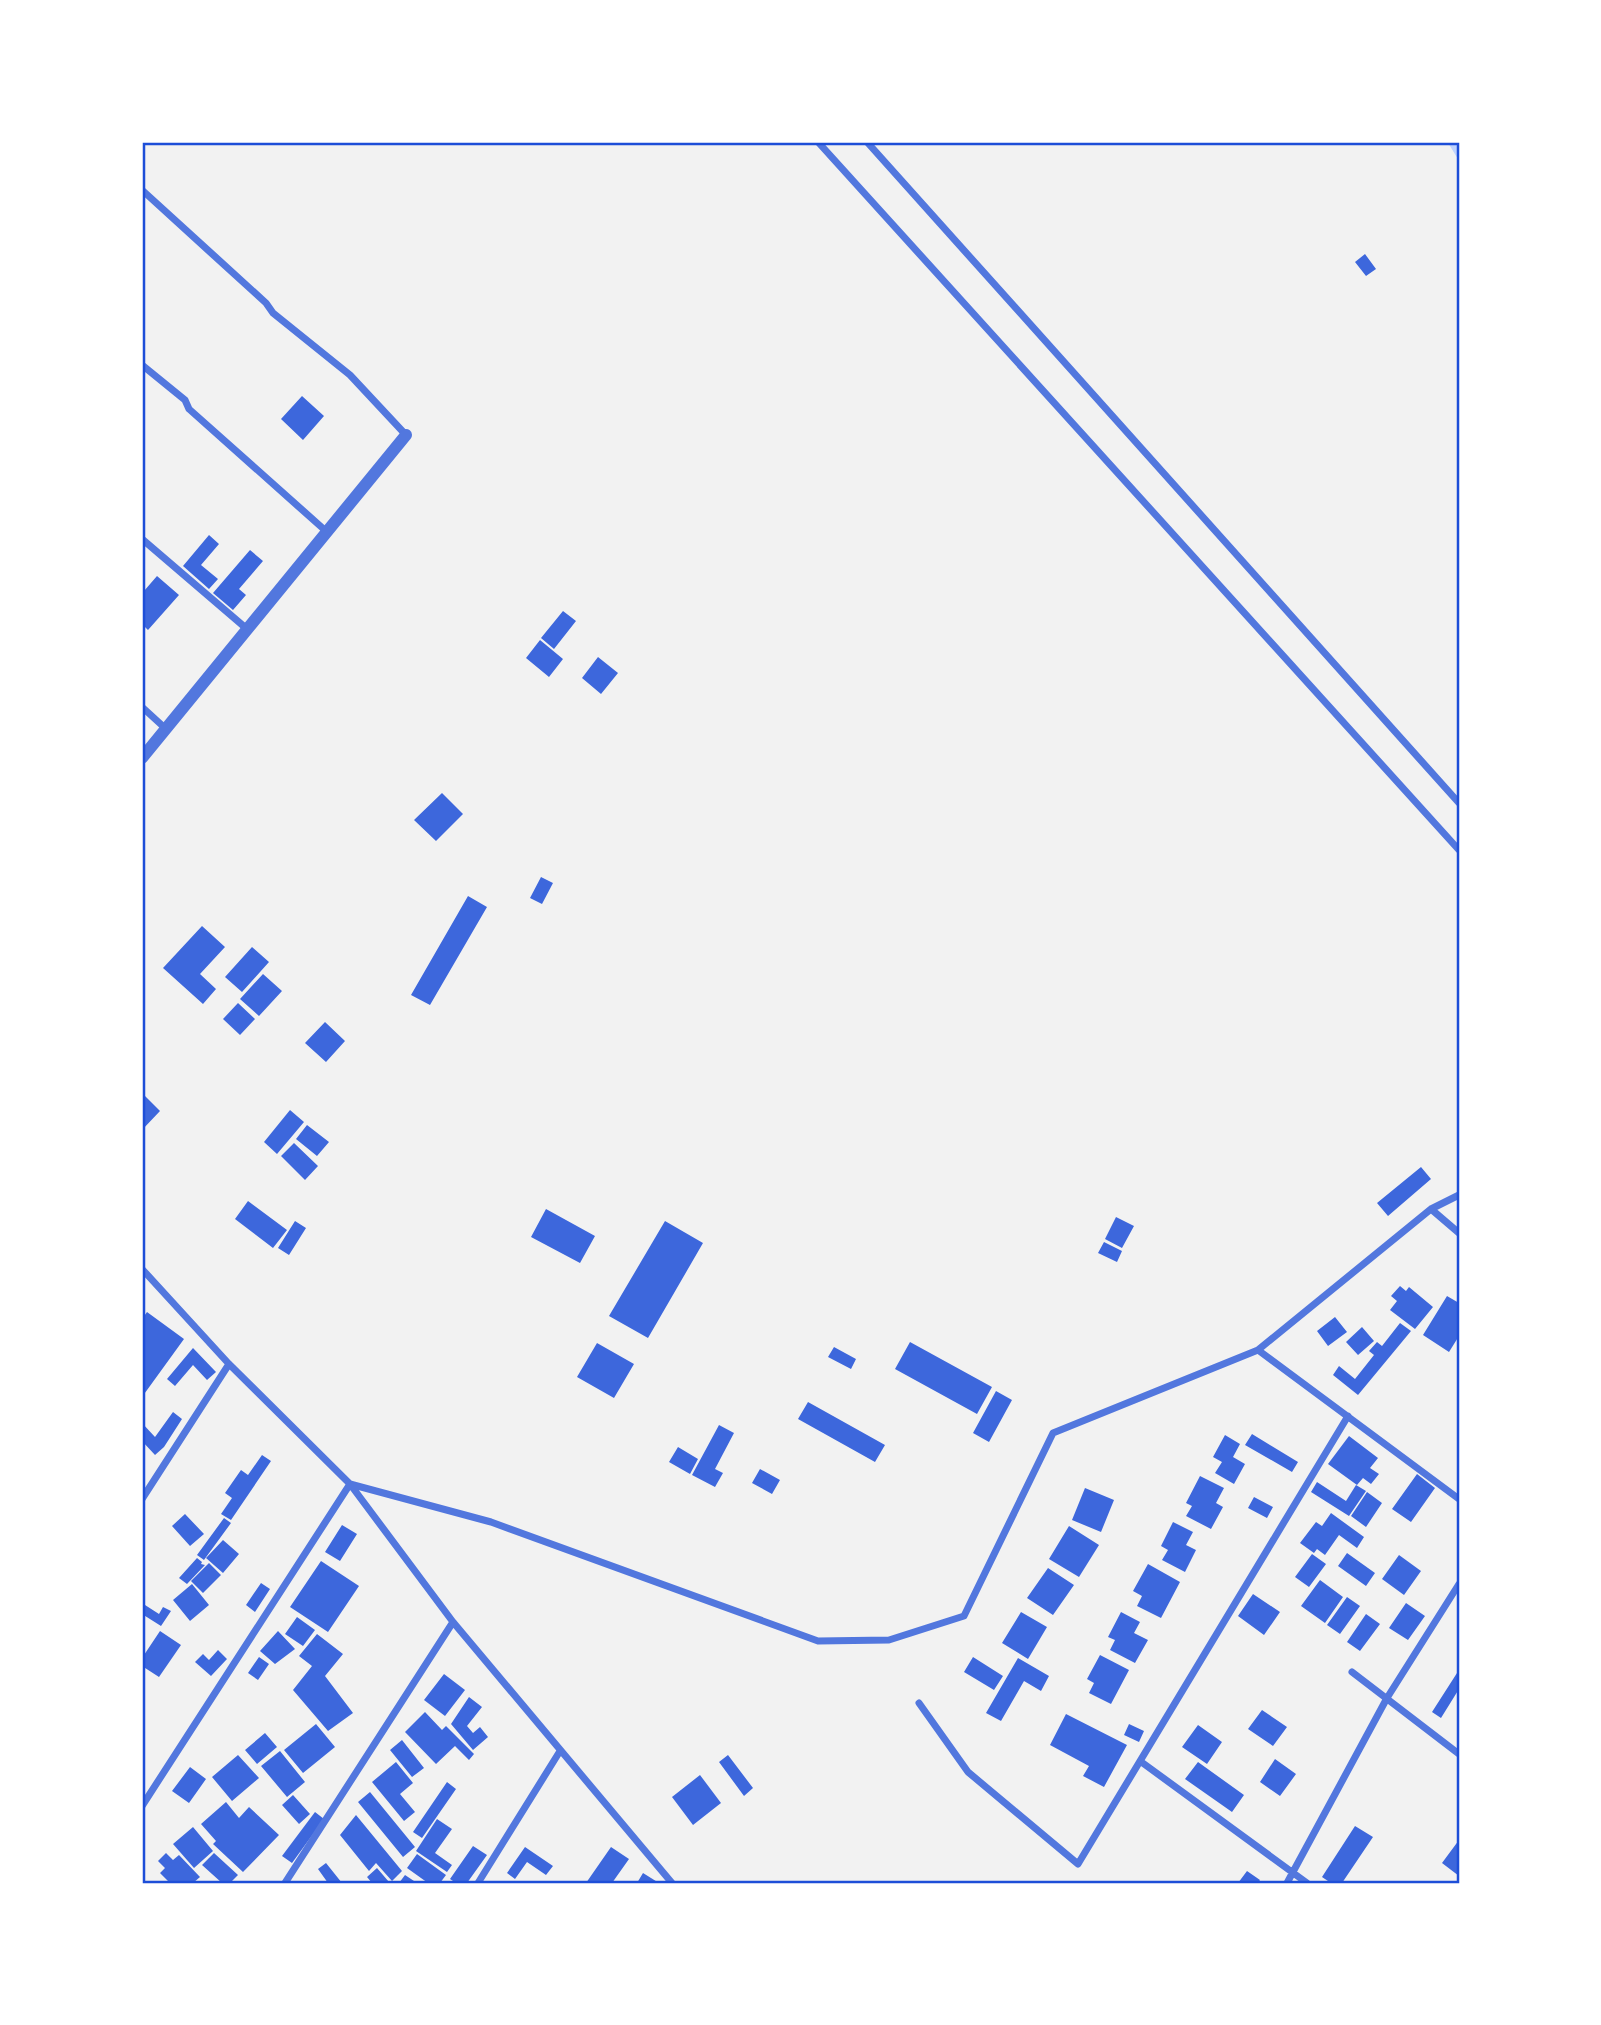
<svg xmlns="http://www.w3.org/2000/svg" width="1601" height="2025" font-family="'Fira Sans Condensed',sans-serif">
	<rect width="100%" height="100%" fill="#f2f2f2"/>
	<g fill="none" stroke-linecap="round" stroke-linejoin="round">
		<!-- stream -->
		<path stroke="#bfd3fe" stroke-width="6" d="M1451 142 1459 155"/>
	</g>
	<!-- building -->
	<path fill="#3d67dc" d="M1365 254 1376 269 1366 276 1355 262Z
		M302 396 324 416 303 440 281 419Z
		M209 535 219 544 201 565 218 579 209 589 183 566Z
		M250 550 263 561 239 589 246 595 233 610 213 593Z
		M157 576 179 595 148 630 142 624V589L144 591Z
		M563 611 576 621 554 649 541 638Z
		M540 640 563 659 549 677 526 658Z
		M598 657 618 673 601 694 582 678Z
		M442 793 463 814 436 841 414 820Z
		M541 877 553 883 542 904 530 898Z
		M468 896 487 907 430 1005 411 995Z
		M202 926 225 947 200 974 216 989 203 1004 163 968Z
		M252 947 269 962 242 992 225 977Z
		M263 974 282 991 259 1016 240 999Z
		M238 1003 255 1019 240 1035 223 1019Z
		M325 1022 345 1041 326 1062 305 1043Z
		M142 1093 160 1111 142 1130Z
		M290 1110 304 1122 277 1154 264 1142Z
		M307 1125 329 1142 317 1156 296 1139Z
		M294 1143 318 1166 305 1180 281 1156Z
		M1421 1167 1431 1179 1388 1216 1377 1203Z
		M248 1201 287 1230 273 1248 235 1219Z
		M546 1209 595 1236 580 1263 531 1237Z
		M1116 1217 1134 1226 1122 1248 1105 1239Z
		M295 1221 306 1228 289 1255 278 1248Z
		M665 1221 703 1243 648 1338 609 1316Z
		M1104 1242 1122 1251 1117 1262 1098 1253Z
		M1400 1286 1406 1291 1409 1287 1433 1307 1415 1329 1390 1310 1397 1301 1391 1296Z
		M1447 1296 1459 1303V1336L1449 1352 1423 1335Z
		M147 1312 184 1339 142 1397V1319Z
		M1335 1317 1347 1332 1328 1346 1317 1331Z
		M1400 1323 1411 1331 1358 1395 1333 1375 1339 1366 1355 1379 1374 1355 1369 1351 1377 1342 1382 1346Z
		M1362 1327 1374 1341 1358 1355 1346 1342Z
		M910 1342 992 1387 977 1414 895 1369Z
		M597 1343 634 1364 614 1398 577 1377Z
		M834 1347 856 1359 851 1369 828 1357Z
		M193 1348 216 1372 207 1380 193 1365 175 1386 167 1379Z
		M996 1391 1012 1400 989 1442 973 1433Z
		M808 1402 885 1445 875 1462 798 1419Z
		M173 1412 182 1419 164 1447 155 1455 142 1441V1423L155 1437Z
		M719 1425 734 1433 715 1469 723 1473 715 1487 692 1475Z
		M1252 1434 1298 1462 1292 1472 1245 1445Z
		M1225 1435 1240 1444 1233 1457 1245 1464 1234 1484 1215 1473 1222 1462 1213 1457Z
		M1349 1436 1378 1458 1370 1468 1379 1474 1371 1484 1363 1478 1357 1485 1328 1464Z
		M678 1447 698 1459 690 1474 669 1462Z
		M262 1455 271 1461 231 1520 221 1514 232 1498 225 1493 241 1470 248 1475Z
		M760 1469 780 1480 772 1494 752 1483Z
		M1417 1474 1435 1488 1411 1522 1392 1509Z
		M1200 1476 1224 1488 1216 1503 1223 1507 1211 1529 1186 1516 1192 1506 1186 1503Z
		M1317 1482 1346 1501 1356 1485 1366 1491 1349 1516 1311 1492Z
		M1085 1488 1114 1500 1101 1532 1072 1520Z
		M1367 1492 1382 1503 1366 1527 1351 1516Z
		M1254 1497 1273 1507 1267 1518 1248 1508Z
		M1331 1513 1364 1537 1357 1548 1339 1535 1325 1555 1317 1549 1314 1553 1300 1543 1316 1522 1322 1526Z
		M185 1514 204 1534 190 1546 172 1526Z
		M224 1518 231 1523 204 1560 197 1555Z
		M1173 1522 1193 1532 1186 1545 1196 1550 1185 1572 1162 1560 1168 1550 1161 1546Z
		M342 1525 357 1534 340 1561 325 1552Z
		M1069 1526 1099 1545 1079 1577 1049 1559Z
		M223 1540 239 1554 223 1573 206 1558Z
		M1347 1553 1375 1573 1366 1586 1338 1566Z
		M1312 1554 1326 1564 1309 1587 1295 1577Z
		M1399 1555 1421 1571 1404 1595 1382 1579Z
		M197 1558 202 1562 201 1564 205 1565 187 1584 179 1578Z
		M321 1561 359 1586 328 1632 290 1607Z
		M209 1563 221 1575 203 1593 191 1581Z
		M1148 1564 1180 1582 1161 1618 1137 1606 1142 1596 1133 1591Z
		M1048 1568 1074 1585 1053 1615 1027 1598Z
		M1320 1580 1343 1597 1325 1623 1301 1606Z
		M261 1583 270 1589 255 1612 246 1605Z
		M192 1584 209 1605 190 1621 173 1600Z
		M1253 1594 1280 1612 1264 1635 1238 1616Z
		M1347 1597 1360 1606 1340 1634 1327 1625Z
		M1406 1603 1425 1616 1408 1640 1389 1628Z
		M145 1605 159 1614 163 1607 171 1611 161 1626 142 1614Z
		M1021 1612 1047 1627 1028 1659 1002 1643Z
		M1121 1612 1140 1622 1134 1633 1148 1640 1135 1663 1110 1650 1115 1640 1108 1637Z
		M1366 1614 1380 1624 1360 1651 1347 1642Z
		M297 1617 315 1630 303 1646 285 1634Z
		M160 1631 181 1645 159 1677 142 1666V1658Z
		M278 1631 295 1649 275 1664 260 1651Z
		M317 1634 343 1654 325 1676 353 1713 328 1731 293 1690 312 1666 299 1656Z
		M218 1650 227 1659 211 1676 195 1662 203 1654 209 1660Z
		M1100 1655 1129 1670 1111 1704 1089 1693 1094 1683 1087 1679Z
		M259 1657 269 1664 258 1680 248 1673Z
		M973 1657 1003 1676 994 1690 964 1672Z
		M1018 1658 1049 1676 1041 1691 1024 1681 1001 1721 986 1713Z
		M1457 1673 1459 1674V1689L1441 1718 1432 1712Z
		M444 1674 465 1690 445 1716 424 1700Z
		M469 1697 482 1707 467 1726 473 1733 480 1727 488 1737 473 1750 451 1724Z
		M1262 1710 1287 1727 1273 1746 1248 1729Z
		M425 1712 442 1730 446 1726 474 1754 469 1760 455 1746 436 1764 405 1732Z
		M1066 1714 1127 1745 1104 1787 1083 1776 1089 1766 1050 1745Z
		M316 1724 335 1747 303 1773 284 1750Z
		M1129 1724 1144 1731 1139 1742 1124 1735Z
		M1198 1725 1222 1742 1207 1764 1182 1747Z
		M265 1733 277 1747 257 1764 245 1750Z
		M402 1740 424 1768 412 1777 390 1750Z
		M280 1751 305 1782 287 1797 261 1766Z
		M238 1755 259 1778 232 1801 212 1777Z
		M728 1755 753 1788 744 1796 719 1762Z
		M1275 1759 1296 1774 1280 1796 1260 1782Z
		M396 1762 413 1783 400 1794 415 1812 404 1821 372 1782Z
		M1198 1762 1244 1795 1232 1812 1185 1779Z
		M190 1767 206 1779 189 1803 172 1791Z
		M700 1775 721 1803 693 1825 672 1797Z
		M447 1782 456 1789 422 1838 413 1832Z
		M370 1792 415 1847 403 1857 358 1802Z
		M293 1795 310 1814 299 1824 282 1805Z
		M226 1802 239 1818 249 1807 279 1835 243 1872 213 1844 216 1841 201 1824Z
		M315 1812 324 1819 292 1863 282 1856Z
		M356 1815 402 1871 392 1881 376 1863 369 1871 340 1835Z
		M437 1819 452 1829 435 1853 452 1865 447 1872 416 1851Z
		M1355 1826 1373 1837 1342 1883H1331L1322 1877Z
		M193 1827 213 1851 194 1868 173 1844Z
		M1459 1840V1860L1457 1863 1459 1865V1876L1442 1863Z
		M473 1846 487 1855 467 1883H456L450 1879Z
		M525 1847 553 1866 546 1875 527 1862 515 1879 507 1873Z
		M611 1847 629 1859 612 1883H586Z
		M166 1853 173 1860 179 1855 200 1877 193 1883H170L160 1873 165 1868 158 1861Z
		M214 1853 238 1875 230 1883H222L202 1865Z
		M417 1854 446 1875 440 1883H428L407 1868Z
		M326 1863 342 1883H328L318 1869Z
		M377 1868 389 1882 386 1883H372L367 1877Z
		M1247 1871 1260 1880 1258 1883H1238Z
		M643 1873 659 1883H637Z
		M405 1875 417 1883H399Z"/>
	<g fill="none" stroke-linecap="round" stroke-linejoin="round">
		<!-- minor -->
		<path stroke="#5277de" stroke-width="7" d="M818 142 1459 850
			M867 142 1459 803
			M142 190 266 303 273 313 350 375 406 435
			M142 365 185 400 189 409 327 532
			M142 539 247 629
			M142 707 166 729
			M1431 1209 1459 1233
			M142 1269 229 1364 350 1484 453 1622 672 1883
			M1258 1350 1459 1499
			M142 1499 229 1364
			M1352 1672 1459 1754
			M919 1703 968 1772 1078 1864 1348 1416
			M1140 1761 1307 1883
			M142 1806 350 1484 491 1522 818 1641 889 1640 964 1616 1053 1433 1258 1350 1431 1209 1459 1195
			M285 1883 453 1622
			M478 1883 560 1751
			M1287 1883 1387 1698 1459 1584"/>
		<!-- tertiary -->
		<path stroke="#5277de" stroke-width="12" d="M142 758 406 435"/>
	</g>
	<!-- border -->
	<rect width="1601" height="2025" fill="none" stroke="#ffffff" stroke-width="287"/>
	<rect x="144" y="144" width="1314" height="1738" fill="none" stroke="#1d4ed8" stroke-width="2.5"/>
</svg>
